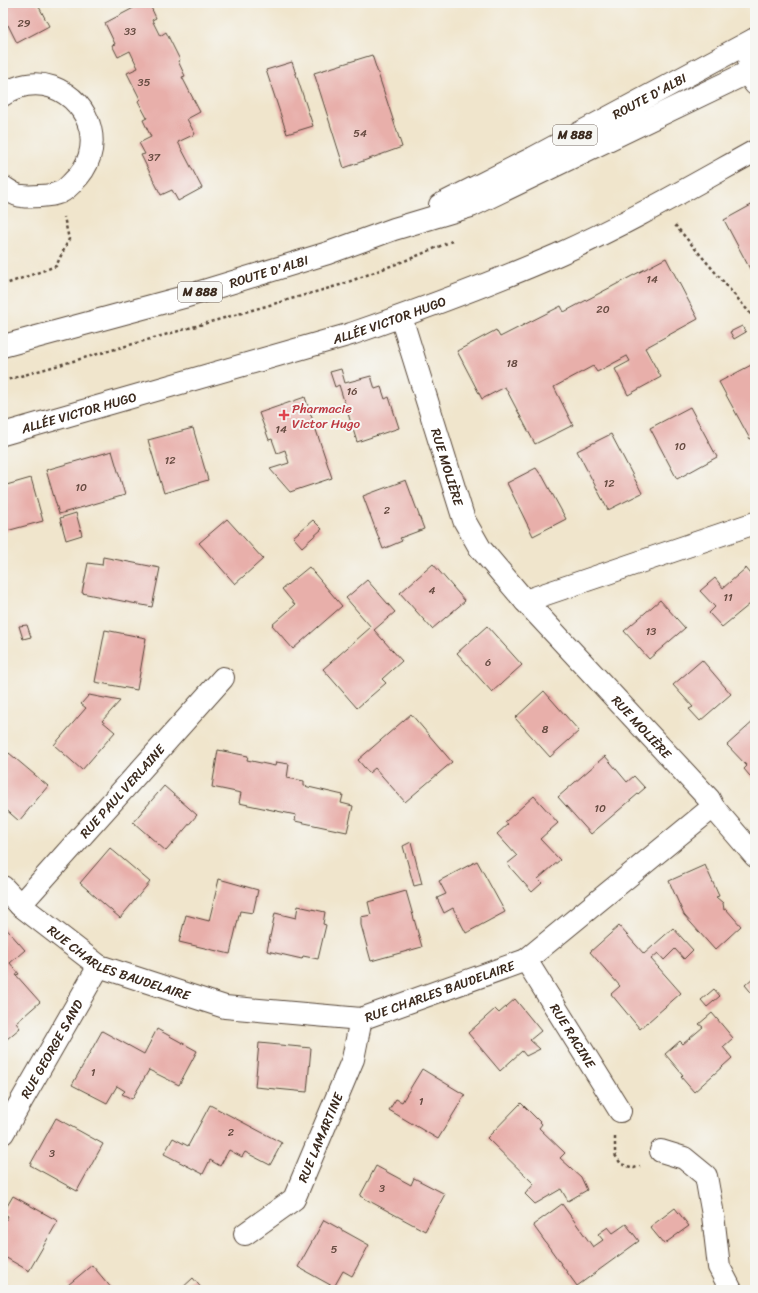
<svg xmlns="http://www.w3.org/2000/svg" width="758" height="1293" font-family="Sriracha,sans-serif">
	<rect width="100%" height="100%" fill="#f6f6f2"/>
	<filter id="ink" filterUnits="userSpaceOnUse"><feTurbulence type="fractalNoise" baseFrequency=".025" numOctaves="2"/><feDisplacementMap in="SourceGraphic" scale="8" xChannelSelector="R" yChannelSelector="G"/><feConvolveMatrix kernelMatrix="1 2 1 2 8 2 1 2 1" color-interpolation-filters="sRGB"/></filter>
	<filter id="wash" filterUnits="userSpaceOnUse"><feTurbulence type="fractalNoise" baseFrequency=".012" numOctaves="4" result="noise"/><feDisplacementMap in="SourceGraphic" scale="16" xChannelSelector="R" yChannelSelector="G"/><feGaussianBlur stdDeviation="0.9" result="paint"/><feColorMatrix in="noise" values="0 0 0 0 0 0 0 0 0 0 0 0 0 0 0 0 0 1.4 0 .05"/><feComposite in="paint" operator="in"/></filter>
	<g filter="url(#wash)">
		<rect width="100%" height="100%" fill="#f0e5cc"/>
		<g id="blocks">
			<!-- building -->
			<path fill="#e8afaa" d="M3 3H37L49 26 17 43 8 25 5 27 3 24Z
				M143 3H149L156 18 152 20 160 36 166 32 180 60 178 61 185 76 182 77 200 112 187 119 195 134 178 142 202 188 178 201 172 190 161 195 141 155 145 154 139 143 151 137 143 120 147 118 138 101 140 99 127 73 138 68 130 51 118 57 112 45 115 44 105 23Z
				M372 55 402 147 344 168 314 73Z
				M292 62 313 126 287 134 266 70Z
				M755 203V266L750 269 724 220Z
				M666 258 698 319 645 348 661 377 628 395 615 369 630 361 627 356 597 372 593 366 554 387 573 425 535 444 505 387 482 399 457 351 496 330 500 337 561 306 564 312Z
				M742 326 746 332 734 339 730 332Z
				M755 363V437L750 439 719 382Z
				M341 369 345 383 371 376 375 389 381 387 385 399 389 397 399 428 357 442 339 385 335 387 330 372Z
				M305 397 332 478 290 492 270 469 289 463 285 450 277 453 272 439 269 440 259 413Z
				M690 407 717 457 677 479 650 428Z
				M193 428 208 480 164 493 148 440Z
				M611 434 642 493 608 510 577 451Z
				M112 451 125 495 59 514 46 470Z
				M536 468 541 475H542L566 519 533 536 507 483Z
				M31 478 43 521 3 532V486Z
				M406 480 424 529 400 538 402 541 383 549 363 496Z
				M76 513 82 535 66 540 60 518Z
				M227 519 263 559 235 584 199 543Z
				M313 520 322 529 302 547 293 537Z
				M103 557 160 568 152 607 82 593 88 563 102 565Z
				M433 564 465 601 432 629 400 593Z
				M309 567 342 606 293 649 272 625 295 605 282 589Z
				M746 568 755 579V600L722 627 709 613 715 607 700 591 715 578 723 588Z
				M367 580 395 612 374 630 402 661 382 679 386 683 357 708 323 669 371 627 346 598Z
				M660 600 685 628 649 659 624 631Z
				M27 625 31 637 23 639 19 626Z
				M487 626 522 665 492 692 457 653Z
				M105 630 146 638 137 690 95 682Z
				M702 660 731 694 700 721 689 709 693 707 673 685Z
				M544 691 579 731 550 757 515 718Z
				M89 695 120 701 102 721 115 732 82 770 54 745 86 708 81 704Z
				M411 714 452 762 405 802 375 768 369 773 358 760Z
				M755 720V782L744 769 747 766 727 745Z
				M218 750 248 756 247 760 275 766 276 762 289 764 287 778 304 781V786L343 795 341 803 353 806 347 832 295 821 296 815 239 803 241 793 212 787Z
				M9 753 48 786 19 821 3 807V761Z
				M605 756 627 782 634 776 645 788 591 834 558 797Z
				M164 786 197 815 166 851 133 822Z
				M534 796 558 823 540 839 560 860 538 879 542 883 532 892 507 864 517 856 497 834 508 824 505 822Z
				M411 842 422 884 414 886 403 846Z
				M110 848 150 882 120 918 80 883Z
				M477 861 505 912 466 933 453 908 444 913 437 898 446 894 439 881Z
				M705 865 719 896 716 897 723 903 724 910 726 909 741 926 715 950 684 915 669 881Z
				M219 879 258 890 253 913 240 911 230 954 179 942 186 915 209 921Z
				M406 891 422 947 371 961 361 925V917L371 915 368 902Z
				M298 906 325 912 323 924 326 925 318 959 303 956 302 959 267 951 275 913 296 918Z
				M3 925 25 950 10 963 19 974 16 975 40 1002 16 1023 20 1028 7 1039 3 1034Z
				M619 926 644 954 673 928 693 950 684 959 675 949 664 960 658 953 651 959 681 993 640 1029 611 994 620 986 590 952Z
				M755 976V997L745 985Z
				M714 989 720 996 707 1007 701 1000Z
				M515 999 541 1031 530 1040 540 1049 526 1056 522 1051 500 1071 468 1033 495 1009 499 1013Z
				M712 1013 733 1038 723 1047 732 1058 694 1092 681 1077 683 1075 665 1054 680 1041 683 1044 703 1027 699 1024Z
				M157 1029 197 1051 179 1085 149 1070 132 1099 122 1094 125 1091 117 1086 107 1103 72 1085 102 1031 144 1054Z
				M259 1043 311 1048 307 1092 255 1087Z
				M422 1069 465 1095 438 1139 389 1110 396 1099 402 1102Z
				M521 1103 542 1124 539 1128 565 1153 560 1158 581 1177 587 1190 568 1201 561 1189 535 1204 525 1194 534 1184 487 1138Z
				M210 1105 282 1143 270 1165 245 1152 242 1157 229 1150 220 1166 210 1160 203 1174 164 1154 173 1138 188 1146Z
				M56 1118 103 1144 77 1191 30 1165Z
				M376 1166 411 1185 414 1178 445 1194 425 1231 360 1196Z
				M13 1196 58 1221 29 1271 3 1256V1225L8 1216 3 1213Z
				M562 1204 593 1247 603 1240 598 1234 608 1227 613 1233 626 1224 639 1241 577 1286 533 1225Z
				M675 1208 689 1226 664 1244 650 1227Z
				M324 1220 369 1245 352 1276 343 1271 334 1287 298 1267Z
				M92 1265 113 1290H72L68 1285Z
				M193 1278 203 1290H180Z"/>
		</g>
	</g>
	<g filter="url(#ink)">
		<use href="#blocks" fill-opacity="0" stroke="#564638" stroke-width="1"/>
		<g fill="none" stroke-linecap="round" stroke-linejoin="round">
			<!-- minor casing -->
			<g stroke="#564638" stroke-width="24">
				<g id="minor">
					<path d="M755 39 747 73 755 84"/>
					<path d="M3 95C17 85 35 81 52 87 93 102 106 152 73 182 69 186 64 192 58 193 51 196 29 197 22 196 16 196 8 190 3 187"/>
					<path id="s1" d="M401 317 464 520 480 548 525 601 709 799 713 807 755 856"/>
					<path id="s2" d="M3 434 351 334C420 310 490 284 557 255 625 225 690 187 755 151"/>
					<path d="M525 601 755 523"/>
					<path id="s3" d="M3 887 20 905 99 966 225 1007 361 1019 526 960 713 807"/>
					<path id="s4" d="M20 905 223 678"/>
					<path id="s5" d="M526 960 620 1111"/>
					<path id="s6" d="M3 1133 99 966"/>
					<path d="M661 1151 684 1158 706 1176 713 1215 719 1267 731 1290"/>
					<path id="s7" d="M245 1234 294 1199 353 1059 361 1019"/>
				</g>
			</g>
			<!-- major casing -->
			<g stroke="#564638" stroke-width="24">
				<g id="major">
					<path id="s8" d="M440 205 533 158 755 39"/>
					<path id="s9" d="M3 346 184 297 328 253 394 229 471 206 755 69"/>
				</g>
			</g>
			<!-- path -->
			<path stroke="#564638" stroke-width="2.5" stroke-dasharray="3 3" stroke-linecap="butt" d="M675 225 755 319
				M3 285 56 266 69 239 64 217
				M3 381 340 285 412 258 452 241
				M615 1137V1155L621 1164 634 1168 640 1166"/>
			<!-- minor -->
			<use href="#minor" stroke="#fff" stroke-width="22"/>
			<!-- major -->
			<use href="#major" stroke="#fff" stroke-width="22"/>
		</g>
	</g>
	<!-- markers -->
	<path fill="#e0444e" stroke="#f6f6f2" stroke-width="1.5" d="M282 409h4v4h4v4h-4v4h-4v-4h-4v-4h4z"/>
	<g text-anchor="middle" dominant-baseline="central" stroke-width="4" stroke-linejoin="round" paint-order="stroke">
		<!-- number labels -->
		<g font-size="11" fill="#664b41">
			<text x="24" y="23">29</text>
			<text x="130" y="31">33</text>
			<text x="144" y="82">35</text>
			<text x="360" y="133">54</text>
			<text x="154" y="157">37</text>
			<text x="652" y="279">14</text>
			<text x="603" y="309">20</text>
			<text x="512" y="363">18</text>
			<text x="352" y="391">16</text>
			<text x="281" y="429">14</text>
			<text x="680" y="446">10</text>
			<text x="170" y="460">12</text>
			<text x="609" y="483">12</text>
			<text x="81" y="487">10</text>
			<text x="387" y="510">2</text>
			<text x="432" y="590">4</text>
			<text x="728" y="597">11</text>
			<text x="651" y="631">13</text>
			<text x="488" y="662">6</text>
			<text x="545" y="729">8</text>
			<text x="600" y="808">10</text>
			<text x="93" y="1072">1</text>
			<text x="421" y="1101">1</text>
			<text x="231" y="1132">2</text>
			<text x="52" y="1153">3</text>
			<text x="382" y="1188">3</text>
			<text x="334" y="1249">5</text>
		</g>
		<!-- shield labels -->
		<g fill="#f6f6f2" stroke="#73675e" stroke-width="1">
			<rect x="553" y="125" width="44" height="20" rx="3"/>
			<rect x="178" y="282" width="44" height="20" rx="3"/>
		</g>
		<g font-size="12" font-weight="bold" fill="#3b2a1e">
			<text x="575" y="135">M 888</text>
			<text x="200" y="292">M 888</text>
		</g>
		<!-- street labels -->
		<g font-size="13" fill="#3b2a1e" stroke="#f6f6f2">
			<text stroke="none"><textPath href="#s8" startOffset="236">ROUTE D'ALBI</textPath></text>
			<text stroke="none"><textPath href="#s9" startOffset="276">ROUTE D'ALBI</textPath></text>
			<text stroke="none"><textPath href="#s2" startOffset="403">ALLÉE VICTOR HUGO</textPath></text>
			<text stroke="none"><textPath href="#s2" startOffset="79">ALLÉE VICTOR HUGO</textPath></text>
			<text stroke="none"><textPath href="#s1" startOffset="157">RUE MOLIÈRE</textPath></text>
			<text stroke="none"><textPath href="#s1" startOffset="486">RUE MOLIÈRE</textPath></text>
			<text stroke="none"><textPath href="#s4" startOffset="153">RUE PAUL VERLAINE</textPath></text>
			<text stroke="none"><textPath href="#s3" startOffset="141">RUE CHARLES BAUDELAIRE</textPath></text>
			<text stroke="none"><textPath href="#s3" startOffset="477">RUE CHARLES BAUDELAIRE</textPath></text>
			<text stroke="none"><textPath href="#s5" startOffset="89">RUE RACINE</textPath></text>
			<text stroke="none"><textPath href="#s6" startOffset="97">RUE GEORGE SAND</textPath></text>
			<text stroke="none"><textPath href="#s7" startOffset="127">RUE LAMARTINE</textPath></text>
		</g>
		<!-- health labels -->
		<g font-size="13" fill="#be3a42" stroke="#f6f6f2" text-anchor="start">
			<text x="292" y="408">Pharmacie<tspan x="292" dy="15">Victor Hugo</tspan></text>
		</g>
	</g>
	<!-- margin -->
	<rect width="758" height="1293" fill="none" stroke="#f6f6f2" stroke-width="16"/>
</svg>
